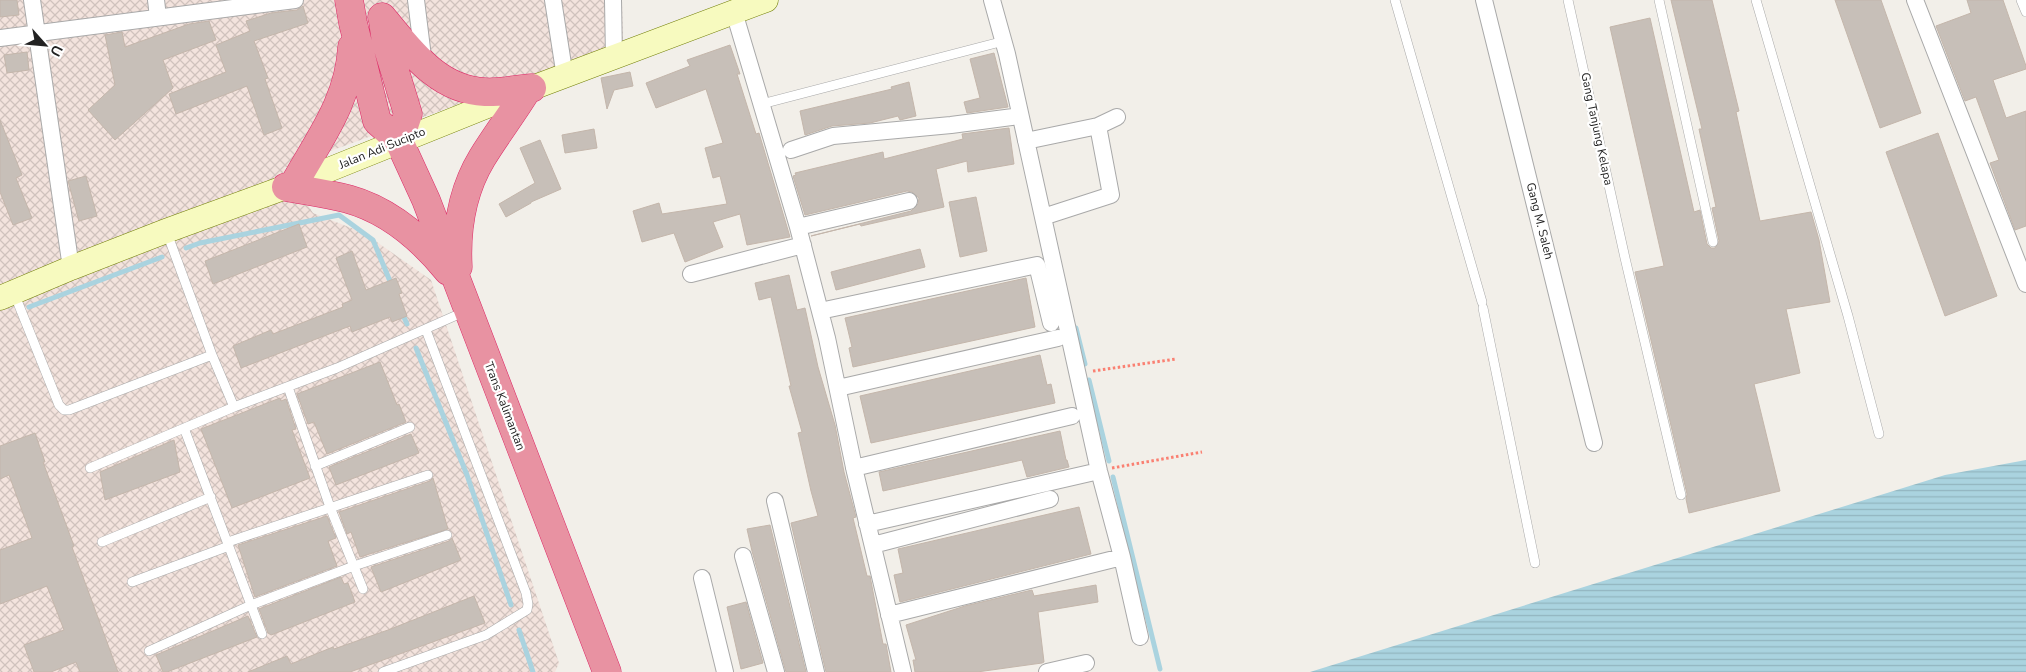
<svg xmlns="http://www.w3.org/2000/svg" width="2026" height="672" font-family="'Nunito Sans',sans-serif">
	<defs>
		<pattern id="military-cross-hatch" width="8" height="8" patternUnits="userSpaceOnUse" patternTransform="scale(1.25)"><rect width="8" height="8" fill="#f3e3dd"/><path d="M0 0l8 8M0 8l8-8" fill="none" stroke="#d0c2bd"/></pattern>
		<pattern id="water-rules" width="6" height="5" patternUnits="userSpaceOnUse" patternTransform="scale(1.25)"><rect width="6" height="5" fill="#aad3df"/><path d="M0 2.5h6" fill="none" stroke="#92b5bf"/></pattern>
	</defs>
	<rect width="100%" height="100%" fill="#f2efe9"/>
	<!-- military -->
	<path fill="url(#military-cross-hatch)" d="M0 0H622L623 44 284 168 313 213 364 233 431 280 559 663 555 672H0Z"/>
	<!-- water -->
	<path fill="url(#water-rules)" d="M2026 460V672H1310L1945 475Z"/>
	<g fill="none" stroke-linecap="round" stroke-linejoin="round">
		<!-- stream -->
		<path stroke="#aad3df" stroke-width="5" d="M186 248 200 243 339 215 373 240 392 286
			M29 307 162 257
			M402 313 407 324
			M1076 328 1085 364
			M416 348 467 475 511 605
			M1089 380 1109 461
			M1113 477 1160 669
			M519 630 533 672"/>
	</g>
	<!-- building -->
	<path fill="#c7bfb8" stroke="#c4b6ab" d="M0 0H17L19 15 0 17Z
		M1671 0H1712L1739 111 1736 112 1760 221 1811 212 1819 240 1830 302 1786 309 1800 373 1754 384 1780 491 1689 513 1686 499 1687 494 1635 272 1664 266 1610 27 1650 18 1694 212 1700 210 1707 244 1711 248H1715L1719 241 1712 208 1716 207 1699 129H1702Z
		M1835 0H1881L1921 113 1880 128Z
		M1967 0H2003L2026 66V69L1993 80 2006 118 2026 111V226L2015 230 1990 163 1999 160 1976 97 1965 101 1936 26 1971 13Z
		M303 6 308 23 254 41 268 78 265 79 282 128 264 135 247 86 176 114 169 94 226 72 216 45 250 31 246 21 271 13 297 10Z
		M209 21 216 40 163 60 173 88 115 140 88 110 115 85 105 35 122 32 125 47 189 24Z
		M730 45 740 74H737L756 134 759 133 790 237 747 245 740 214 713 222 723 247 685 262 674 233 642 242 633 211 659 203 662 214 727 204 720 176 713 178 705 148 723 143 706 89 656 108 646 83 690 66 687 60Z
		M27 52 29 70 7 73 4 55Z
		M994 53 1008 107 967 113 964 102 980 98 970 59Z
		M630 72 633 86 614 90 607 109 601 78Z
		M909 82 916 116 900 120 898 116 870 123 832 126 805 135 800 111 892 89 891 87Z
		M0 120 22 175 16 178 32 218 13 225 0 192Z
		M1009 128 1014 164 968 172 967 161 936 169 944 207 861 226 860 224 811 236 911 211 918 204 919 198 912 192 907 191 805 215 793 176 796 175 795 173 883 152 884 159 963 139 962 134Z
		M594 129 597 148 565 153 562 135Z
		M1938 133 1997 296 1945 316 1886 152Z
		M540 140 561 189 531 202V203L506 217 499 204 535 183 520 148Z
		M86 176 97 216 79 221 68 181Z
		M976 197 987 251 960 257 949 202Z
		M299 224 307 247 213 284 205 261Z
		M920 249 925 267 836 290 831 272Z
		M352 251 366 290 396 278 402 293 399 294 407 316 392 322 390 317 352 332 350 326 241 368 233 346 271 330 273 334 343 307 342 304 352 300 336 258Z
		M789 275 797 310 805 308 818 367 835 425 844 472 856 517 853 518 867 576H870L883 644H886L891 672H826L791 523 818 516 811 491 798 433 802 432 789 386H791L771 297 759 300 755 283Z
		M1026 278 1035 327 853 367 849 348 852 347 845 318Z
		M1040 355 1047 385 1051 384 1055 403 871 443 860 396Z
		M380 362 397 405 399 404 406 422 327 454 314 422 308 424 297 394Z
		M280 398 281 401 286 399 296 429 292 430 310 478 232 508 201 429Z
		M1060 431 1066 460H1067L1069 467 1027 477 1022 460 883 491 879 472Z
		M35 433 45 462H43L74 546 72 547 118 672H80L76 662 51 672H34L24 645 64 630 47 586 0 604V550L32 538 9 475 0 479V446Z
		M411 434 419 453 336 485 329 467Z
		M174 440 180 472 105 500 100 472Z
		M433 478 448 529 360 557 351 532 347 534 339 512 430 481Z
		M1079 507 1091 554 900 602 894 575 903 573 898 549Z
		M327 516 336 538 328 541 337 566 255 597 238 545Z
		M770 525 806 672H786L752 551 747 529Z
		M452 538 461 560 381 592 371 567 449 541Z
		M341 577 344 584 348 583 355 602 271 635 268 633 259 609Z
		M1096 585 1098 602 1038 612 1044 662 1042 663 977 672H915L913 660H916L906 625 965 606 1032 590 1034 596Z
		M474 596 485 623 350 672H248L287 656 291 664 333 647 334 649 388 630Z
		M746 602 763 663 741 669 727 607Z
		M248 616 257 637 167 672H163L156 655Z"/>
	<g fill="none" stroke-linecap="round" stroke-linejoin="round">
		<!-- lane casing -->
		<g stroke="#a9a9a9" stroke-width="10">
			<path id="lane" d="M1395 0 1482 302
				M1568 0 1625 258 1681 495
				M1659 0 1713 242
				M1756 0 1848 316 1879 434
				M2021 0 2026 12
				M762 104 1004 41
				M167 233 212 355 234 407
				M14 293 59 405 64 410H69L212 355
				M1483 308 1535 563
				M288 387 330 507 363 589
				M184 428 262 634
				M315 466 410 427
				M90 468 234 407 337 368 466 311
				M102 542 211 497
				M228 542 428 475
				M132 582 229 546
				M149 651 251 605 354 566 447 535
				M383 672 486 635 527 610 528 604 526 593 426 330"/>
		</g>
		<!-- street casing -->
		<g stroke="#a9a9a9" stroke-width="18">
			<path id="street" d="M32 0 71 268
				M156 0 158 17
				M416 0 424 65
				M553 0 565 77
				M613 0 614 58
				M992 0 1007 54 1099 471 1122 557 1140 637
				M1484 0 1594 443
				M1915 0 2026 284
				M734 12 798 227 827 338 855 472 903 672
				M0 38 295 0
				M1098 126 1117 117
				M1026 141 1098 126 1111 195 1043 217
				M791 150 833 136 951 125 1020 116
				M798 227 909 201
				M691 274 803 245
				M820 311 1037 265 1051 323
				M838 388 1058 338
				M854 468 1072 416
				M775 501 816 672
				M867 524 1099 471
				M873 545 1050 499
				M743 556 776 672
				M702 578 725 672
				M889 615 1122 557
				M1047 672 1086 663"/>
		</g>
		<!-- secondary casing -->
		<g stroke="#707d05" stroke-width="25">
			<path id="secondary" d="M0 298 71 268 166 231 286 187 532 88 766 0"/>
		</g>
		<!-- highway casing -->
		<g stroke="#dc2a67" stroke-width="29">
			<path id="highway" d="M349 0 353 23 377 121 399 141 426 200 607 672
				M382 17C410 50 437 90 485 92 500 93 517 89 532 88
				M383 21 386 42 408 114 399 141
				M294 184C319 139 349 101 352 47
				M286 187C307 191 328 194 348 199 388 210 422 239 448 271
				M458 267C456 229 462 191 482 158 496 135 513 113 527 90"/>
		</g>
		<!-- path -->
		<path stroke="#fa8072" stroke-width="3" stroke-dasharray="2.5 2.5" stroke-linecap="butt" d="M1093 371 1176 359
			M1112 468 1202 452"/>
		<!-- lane -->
		<use href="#lane" stroke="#fff" stroke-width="9"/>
		<!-- street -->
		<use href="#street" stroke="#fff" stroke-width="16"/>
		<!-- secondary -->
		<use href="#secondary" stroke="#f7fabf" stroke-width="24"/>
		<!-- highway -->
		<use href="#highway" stroke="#e892a2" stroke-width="28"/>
	</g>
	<g text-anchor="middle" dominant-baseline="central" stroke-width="4.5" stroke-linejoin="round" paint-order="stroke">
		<!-- street labels -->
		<g font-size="12" fill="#222" stroke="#fff">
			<text transform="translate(1597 129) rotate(78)">Gang Tanjung Kelapa</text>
			<text transform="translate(382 148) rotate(-22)">Jalan Adi Sucipto</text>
			<text transform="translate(1540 221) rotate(76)">Gang M. Saleh</text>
			<text transform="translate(505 406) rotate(69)">Trans Kalimantan</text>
		</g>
	</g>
	<!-- north arrow -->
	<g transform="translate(45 45) rotate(117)" stroke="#ffffff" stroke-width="4" paint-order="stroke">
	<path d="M0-4L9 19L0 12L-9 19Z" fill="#222222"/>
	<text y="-8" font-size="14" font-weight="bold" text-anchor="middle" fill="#222222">U</text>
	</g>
</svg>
